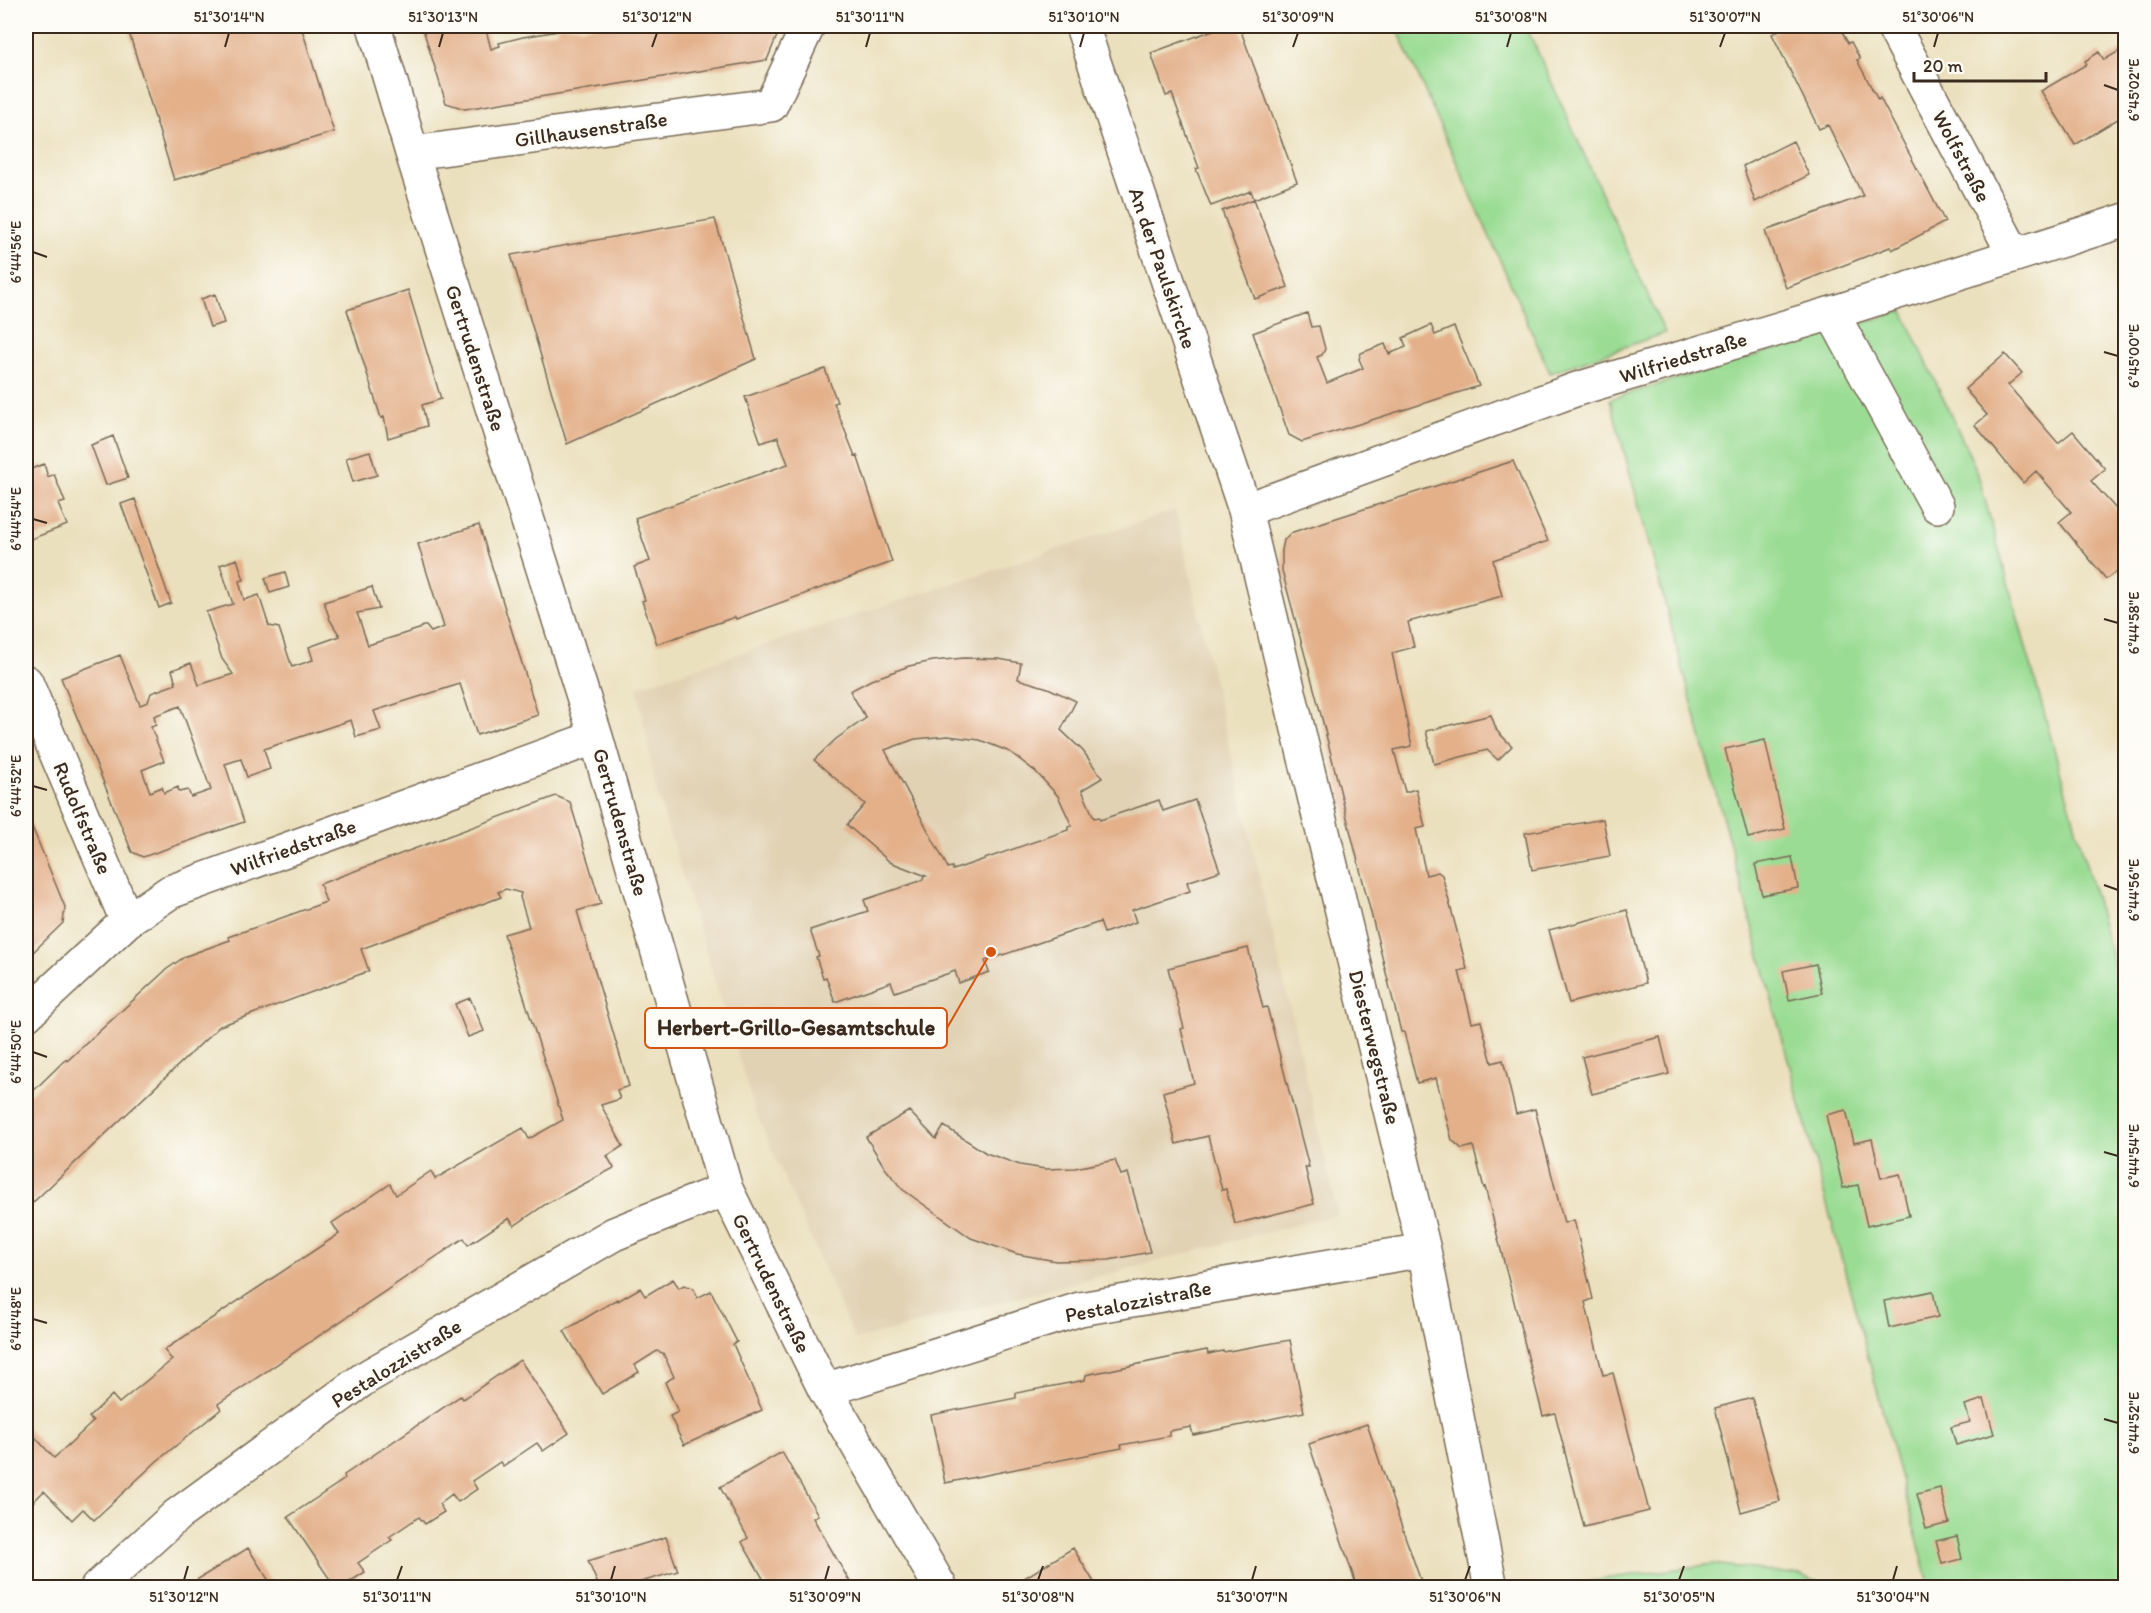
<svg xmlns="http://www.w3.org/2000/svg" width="2151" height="1613" font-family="Itim,sans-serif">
	<rect width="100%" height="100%" fill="#fdfcf7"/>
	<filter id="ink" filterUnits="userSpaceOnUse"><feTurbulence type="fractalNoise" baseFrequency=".0167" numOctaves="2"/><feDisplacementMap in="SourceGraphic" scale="12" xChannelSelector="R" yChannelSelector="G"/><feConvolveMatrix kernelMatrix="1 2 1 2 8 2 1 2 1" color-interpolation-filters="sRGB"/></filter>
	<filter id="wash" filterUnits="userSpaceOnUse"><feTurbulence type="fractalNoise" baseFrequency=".008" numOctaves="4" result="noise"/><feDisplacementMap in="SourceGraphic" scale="24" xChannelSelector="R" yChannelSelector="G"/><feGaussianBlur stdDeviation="1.35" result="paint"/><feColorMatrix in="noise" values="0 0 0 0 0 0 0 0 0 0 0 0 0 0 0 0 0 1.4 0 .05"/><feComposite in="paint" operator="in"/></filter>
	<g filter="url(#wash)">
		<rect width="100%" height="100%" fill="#ebe0bd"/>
		<!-- built -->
		<path fill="#e1d2b4" d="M1176 510 1200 621 1338 1214 855 1340 755 1111 657 793 637 687Z"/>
		<!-- green -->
		<path fill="#9adc93" stroke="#6a8358" stroke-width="1.5" d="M1396 26H1526L1665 333 1550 373Z
			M1903 311 1977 471 2114 965 2125 976V1587H1930L1610 399Z
			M1713 1564 1801 1575 1831 1587H1558L1611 1578Z"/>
		<g id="blocks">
			<!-- building -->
			<path fill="#e3b08a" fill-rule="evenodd" d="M127 26H301L334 132 174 180Z
				M422 26H485L491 49 500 46 499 43 523 37 558 31V26H579V28L595 26H781L767 60 465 109 446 103Z
				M1224 26H1239L1297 182 1254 199 1251 191 1211 206 1196 169 1199 168 1172 94 1166 96 1151 53Z
				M1775 26H1839L1848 43 1851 42 1860 59 1857 60 1878 100 1880 98 1945 222 1892 250 1890 247 1786 288 1765 231 1863 196 1828 125 1819 129 1772 34 1778 31Z
				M2126 47V114L2075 145 2041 91 2087 64 2085 61 2099 52 2104 60Z
				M1793 141 1809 175 1755 202 1743 166Z
				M1254 199 1288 287 1255 299 1222 211Z
				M715 219 756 359 567 444 511 255Z
				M408 290 441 399 422 405 427 426 388 438 384 417 381 418 347 310Z
				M215 294 224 323 210 327 201 299Z
				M1307 313 1311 327 1319 326 1325 349 1322 355 1317 357 1327 383 1363 368 1359 359 1361 353 1385 344 1389 354 1406 347 1403 338 1431 325 1435 335 1454 327 1479 386 1302 442 1289 435 1253 333Z
				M2005 354 2022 373 2008 385 2058 443 2073 431 2105 469 2091 481 2126 520V575L2120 569 2106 579 2059 522 2071 512 2036 471 2023 483 1975 425 1987 415 1965 389Z
				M825 369 837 402 834 403 855 456 857 455 892 562 736 619 735 617 657 644 642 601 645 600 634 567 650 561 635 518 788 464 778 437 761 443 745 397Z
				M113 436 128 478 106 485 91 445Z
				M370 451 377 475 353 482 346 458Z
				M1513 461 1548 541 1493 560 1502 596 1408 622 1414 647 1392 653 1412 746 1394 750 1405 792 1416 789 1425 827 1416 829 1426 875 1438 872 1442 875 1467 969 1459 971 1472 1023 1481 1021 1492 1063 1503 1060 1516 1114 1535 1109 1564 1223 1574 1220 1593 1299 1585 1302 1603 1375 1613 1373 1649 1511 1584 1527 1555 1413 1543 1416 1485 1187 1484 1188 1473 1146 1462 1149 1452 1140 1436 1078 1417 1083 1404 1032H1401L1319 707 1282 571V550L1284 540 1293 532Z
				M44 464 48 477 54 474 65 502 58 504 67 525 26 541V471Z
				M135 499 171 603 159 608 121 504Z
				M479 525 538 715 477 735 460 684 374 711 381 730 356 737 351 720 264 749 270 769 247 777 241 759 225 764 244 822 143 857 132 852 61 678 120 655 140 705 148 702 151 693 176 684 172 670 191 663 199 685 233 674 222 659 206 612 233 604 220 565 237 559 244 580 239 581 244 600 259 595 269 626 279 628 292 667 313 660 309 647 340 636 330 620 324 602 372 587 379 609 357 613 368 645 419 629 423 626H426L431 632 444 627 418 544ZM180 706 211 790 191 797 188 790 179 792 178 787 164 793 162 787 150 792 142 770 164 761 151 727 156 725 154 716Z
				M285 572 289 587 270 593 265 578Z
				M964 658 999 659 1021 663 1018 679 1048 688 1076 701 1061 730 1083 751 1102 778 1082 790 1094 818 1099 817 1100 820 1159 800 1163 811 1195 800 1220 871 1187 882 1190 891 1132 910 1136 922 1104 933 1100 922 985 961 989 972 959 983 955 971 895 992 891 982 835 1002 826 977 823 978 816 957 819 956 810 930 868 911 864 900 923 880V877L926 876 890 862 847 825 865 804 814 760 836 739 866 718 850 691 871 680 909 666 933 661ZM948 736 980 740 1010 752 1036 772 1058 796 1072 826 1068 827V830L953 870 952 867 948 868 885 750 915 739Z
				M1491 715 1497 731 1512 746 1498 760 1487 750 1434 764 1426 731Z
				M1765 740 1785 829 1748 838 1725 749Z
				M556 796 570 802 601 904 577 911 629 1086 617 1090 620 1099 601 1105 623 1146 607 1156 614 1168 546 1204 514 1226 509 1218 468 1245 464 1238 218 1404 221 1409 220 1410 157 1461 94 1520 83 1509 72 1520 44 1491 26 1509V1427L54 1458 93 1422 89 1417 112 1395 119 1403 172 1360 164 1350 339 1234 332 1223 390 1184 396 1195 431 1171 435 1179 523 1128 529 1139 563 1120 504 934 529 927 520 897 521 893 506 889 498 892 501 897 361 949 369 971 220 1026 26 1209V1098L66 1059 67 1061 167 969 186 956 230 940 228 937 326 902 320 884Z
				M26 812 65 907 63 923 26 959Z
				M1603 819 1610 856 1532 870 1525 833Z
				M1792 857 1798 888 1762 895 1755 864Z
				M1627 910 1646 983 1569 1003 1549 930Z
				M1248 948 1263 1008 1267 1007 1309 1167H1305L1314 1204 1235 1224 1226 1189 1222 1190 1208 1136 1176 1144 1163 1092 1194 1083 1181 1029 1184 1028 1168 968Z
				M1816 964 1822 993 1789 1000 1783 971Z
				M470 998 484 1031 468 1037 455 1004Z
				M1660 1037 1669 1074 1592 1094 1582 1057Z
				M1846 1110 1854 1143 1872 1139 1881 1178 1900 1174 1909 1216 1867 1226 1858 1185 1843 1188 1826 1115Z
				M909 1111 936 1139 944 1126 986 1153 1020 1165 1045 1169 1075 1168 1115 1160 1121 1175 1128 1173 1150 1252 1109 1260 1056 1261 1017 1254 971 1238 902 1189 885 1168 866 1137Z
				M673 1279 679 1288 684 1285 693 1288 696 1293 697 1298 711 1291 737 1342 733 1344 762 1410 684 1445 670 1416 678 1412 665 1382 674 1377 663 1353 657 1351 635 1365 639 1372 602 1394 564 1331 617 1299 618 1301 640 1288 645 1296Z
				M1933 1291 1938 1317 1889 1328 1884 1301Z
				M1290 1340 1304 1412 1193 1435 1191 1427 1169 1431V1436L1121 1445 1122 1448 945 1483 931 1415 1016 1398V1393L1085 1380 1086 1375 1207 1350 1208 1354 1223 1351V1352Z
				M520 1360 569 1433 543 1451 537 1443 503 1466 500 1462 472 1481 477 1489 458 1502 452 1494 439 1504 444 1512 425 1524 419 1517 389 1537 392 1540 358 1563 365 1572 342 1587H335L288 1517 345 1479 344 1475 459 1397 461 1396 463 1399Z
				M1752 1398 1780 1501 1741 1512 1715 1408Z
				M1984 1399 1994 1434 1956 1445 1951 1427 1970 1422 1965 1405Z
				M1367 1424 1399 1519 1423 1587H1357L1309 1444Z
				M782 1452 818 1515 813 1518 853 1587H768L744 1546 742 1542 748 1538 720 1487Z
				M1940 1488 1949 1523 1926 1529 1917 1494Z
				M1957 1536 1962 1559 1942 1564 1936 1541Z
				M666 1537 678 1571 624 1587H599L588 1561Z
				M248 1548 273 1587H189L196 1583 195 1581Z
				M1073 1548 1097 1587H1025L1021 1580Z"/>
		</g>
	</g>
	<g filter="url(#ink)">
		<use href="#blocks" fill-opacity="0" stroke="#796a56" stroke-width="1.5"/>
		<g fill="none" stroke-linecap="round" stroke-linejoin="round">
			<!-- minor casing -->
			<g stroke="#796a56" stroke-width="36">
				<path id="minor" d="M374 26 412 153 596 737 726 1189 825 1390 941 1588
					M1082 26 1245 510 1424 1250 1491 1588
					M1893 26 2014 254
					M412 153 771 105 808 26
					M1832 313 1937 506
					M1245 510 1577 389 1832 313 2126 220
					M26 682 127 921
					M26 1015 127 921 170 892 596 737
					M825 1390 1080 1309 1424 1250
					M97 1588 177 1515 365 1378 614 1234 726 1189"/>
			</g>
			<!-- minor -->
			<use href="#minor" stroke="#fff" stroke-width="33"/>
		</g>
	</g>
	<!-- ticks -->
	<path fill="none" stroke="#3b2a1e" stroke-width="2" d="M225 47 229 33M439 47 443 33M652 47 657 33M866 47 870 33M1080 47 1084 33M1293 47 1298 33M1507 47 1511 33M1720 47 1725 33M1934 47 1938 33M2104 85 2118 90M33 252 47 257M2104 352 2118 356M33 519 47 523M2104 619 2118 623M33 786 47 790M2104 885 2118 890M33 1052 47 1057M2104 1152 2118 1156M33 1319 47 1323M2104 1419 2118 1423M184 1580 188 1566M397 1580 402 1566M611 1580 615 1566M825 1580 829 1566M1038 1580 1043 1566M1252 1580 1256 1566M1465 1580 1470 1566M1679 1580 1684 1566M1893 1580 1897 1566"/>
	<g text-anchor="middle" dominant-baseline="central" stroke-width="6" stroke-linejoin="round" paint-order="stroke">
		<!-- street labels -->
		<g font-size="21" fill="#3b2a1e" stroke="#fdfcf7">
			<text transform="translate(591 129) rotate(-8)">Gillhausenstraße</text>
			<text transform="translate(1962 156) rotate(62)">Wolfstraße</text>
			<text transform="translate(1163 268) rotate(71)">An der Paulskirche</text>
			<text transform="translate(1683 357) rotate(-17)">Wilfriedstraße</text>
			<text transform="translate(476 358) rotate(72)">Gertrudenstraße</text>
			<text transform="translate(83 818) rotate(67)">Rudolfstraße</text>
			<text transform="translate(621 822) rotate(74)">Gertrudenstraße</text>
			<text transform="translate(293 847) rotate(-20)">Wilfriedstraße</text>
			<text transform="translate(1375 1047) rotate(76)">Diesterwegstraße</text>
			<text transform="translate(772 1283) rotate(64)">Gertrudenstraße</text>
			<text transform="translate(1138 1301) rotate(-11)">Pestalozzistraße</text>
			<text transform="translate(396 1363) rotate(-32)">Pestalozzistraße</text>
		</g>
	</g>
	<!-- callouts -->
	<path fill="none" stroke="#d7540e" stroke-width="2" d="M991 952L947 1028"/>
	<circle fill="#d7540e" stroke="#fdfcf7" stroke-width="2" cx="991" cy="952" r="6"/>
	<rect fill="#fdfcf7" stroke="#d7540e" stroke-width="2" x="645" y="1008" width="302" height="40" rx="6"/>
	<g font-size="22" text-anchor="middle" font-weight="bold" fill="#3b2a1e">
		<text x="796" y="1035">Herbert-Grillo-Gesamtschule</text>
	</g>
	<!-- margin -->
	<rect width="2151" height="1613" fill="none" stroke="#fdfcf7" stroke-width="66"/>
	<!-- scale -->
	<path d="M1914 72v9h132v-9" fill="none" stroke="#3b2a1e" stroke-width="3"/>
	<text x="1923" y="72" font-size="18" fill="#3b2a1e" stroke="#fdfcf7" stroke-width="4.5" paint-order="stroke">20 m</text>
	<rect x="33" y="33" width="2085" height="1547" fill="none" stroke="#3b2a1e" stroke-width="2"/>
	<g font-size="15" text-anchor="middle" fill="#3b2a1e">
		<text x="229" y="22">51°30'14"N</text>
		<text x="443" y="22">51°30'13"N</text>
		<text x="657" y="22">51°30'12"N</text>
		<text x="870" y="22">51°30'11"N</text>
		<text x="1084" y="22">51°30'10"N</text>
		<text x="1298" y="22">51°30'09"N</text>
		<text x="1511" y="22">51°30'08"N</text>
		<text x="1725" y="22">51°30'07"N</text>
		<text x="1938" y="22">51°30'06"N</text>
		<text transform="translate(2134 90) rotate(-90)" y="5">6°45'02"E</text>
		<text transform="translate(16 252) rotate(-90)" y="5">6°44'56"E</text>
		<text transform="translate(2134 356) rotate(-90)" y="5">6°45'00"E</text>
		<text transform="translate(16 519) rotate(-90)" y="5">6°44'54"E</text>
		<text transform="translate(2134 623) rotate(-90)" y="5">6°44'58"E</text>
		<text transform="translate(16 786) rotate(-90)" y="5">6°44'52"E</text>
		<text transform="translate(2134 890) rotate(-90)" y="5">6°44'56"E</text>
		<text transform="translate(16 1052) rotate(-90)" y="5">6°44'50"E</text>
		<text transform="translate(2134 1156) rotate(-90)" y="5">6°44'54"E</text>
		<text transform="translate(16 1319) rotate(-90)" y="5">6°44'48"E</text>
		<text transform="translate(2134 1423) rotate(-90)" y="5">6°44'52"E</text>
		<text x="184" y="1602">51°30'12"N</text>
		<text x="397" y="1602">51°30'11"N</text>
		<text x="611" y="1602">51°30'10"N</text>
		<text x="825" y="1602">51°30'09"N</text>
		<text x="1038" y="1602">51°30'08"N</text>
		<text x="1252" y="1602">51°30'07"N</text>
		<text x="1465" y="1602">51°30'06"N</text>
		<text x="1679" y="1602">51°30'05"N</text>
		<text x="1893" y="1602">51°30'04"N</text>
	</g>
</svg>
